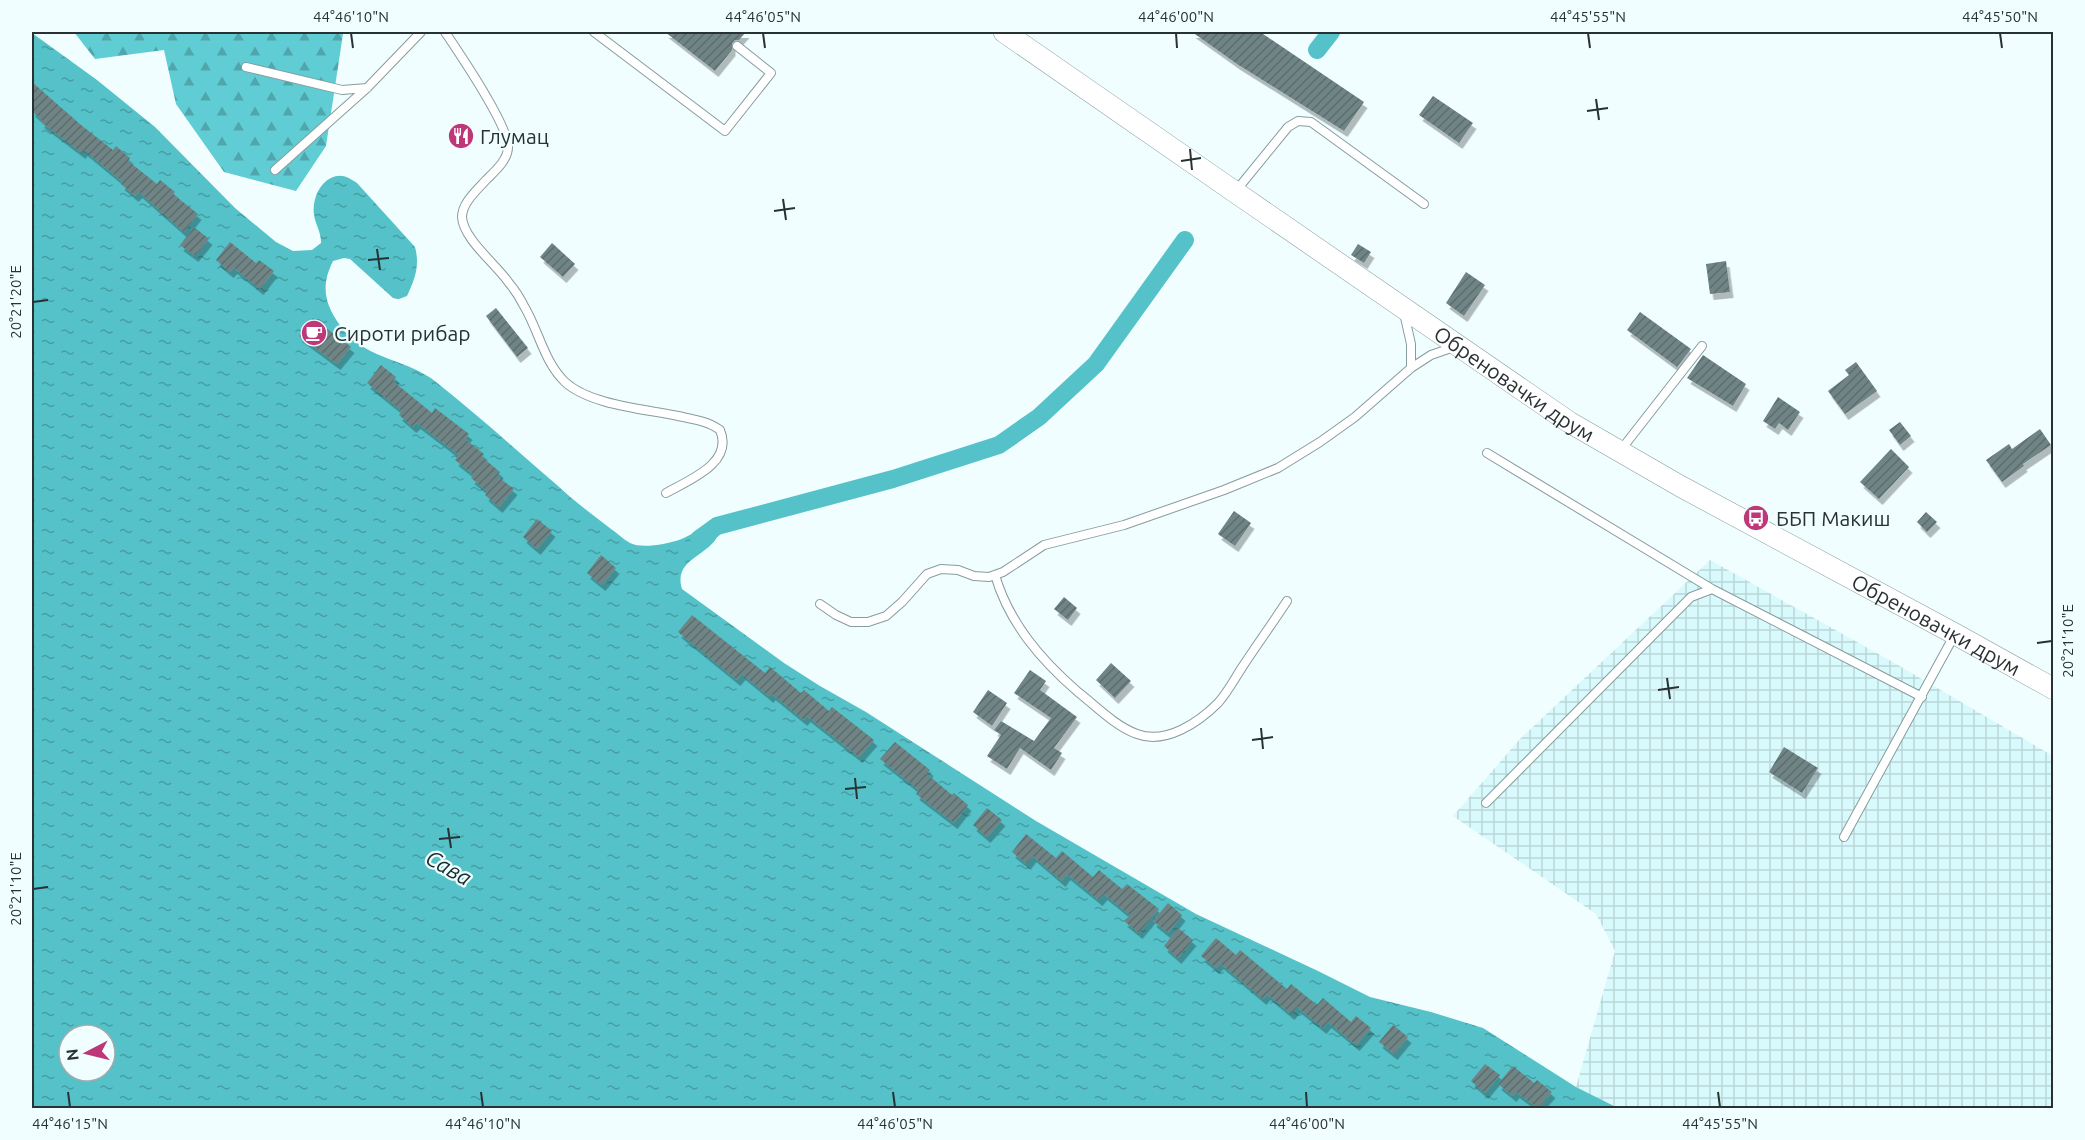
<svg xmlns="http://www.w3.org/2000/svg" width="2085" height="1140" font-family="Ubuntu,sans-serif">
	<defs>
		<pattern id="industrial-grid" width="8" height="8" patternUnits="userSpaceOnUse" patternTransform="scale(1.5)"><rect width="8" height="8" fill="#d9fafc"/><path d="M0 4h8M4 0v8" fill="none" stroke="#bad7d8"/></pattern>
		<pattern id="forest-firs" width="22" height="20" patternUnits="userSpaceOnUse" patternTransform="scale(1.5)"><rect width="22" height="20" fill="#60ccd3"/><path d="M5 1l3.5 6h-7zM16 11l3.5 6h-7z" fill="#4fa6ac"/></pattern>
		<pattern id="water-ripples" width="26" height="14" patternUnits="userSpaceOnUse" patternTransform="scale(1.5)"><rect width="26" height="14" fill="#54c2c8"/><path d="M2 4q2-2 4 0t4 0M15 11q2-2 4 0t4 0" fill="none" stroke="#469ea3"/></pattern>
		<pattern id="building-hatch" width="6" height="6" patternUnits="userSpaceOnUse" patternTransform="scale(1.5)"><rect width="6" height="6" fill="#6f8485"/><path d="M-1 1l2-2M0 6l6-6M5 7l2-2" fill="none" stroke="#5b6d6d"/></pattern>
		<filter id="shadow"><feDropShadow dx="3.5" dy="6" stdDeviation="0" flood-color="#0004"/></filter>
	</defs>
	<rect width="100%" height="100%" fill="#f0feff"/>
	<!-- industrial -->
	<path fill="url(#industrial-grid)" d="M1710 560 1891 661 2053 756V1108H1618L1576 1087 1615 951 1596 914 1453 816 1520 739Z"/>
	<!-- forest -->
	<path fill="url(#forest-firs)" d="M74 32H348L343 34 326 146 296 191 224 172 176 104 164 50 95 59Z"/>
	<!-- water -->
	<path fill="url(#water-ripples)" fill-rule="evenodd" d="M32 33 97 80 155 127 235 208 276 242 293 251 312 250 321 243C321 232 316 226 314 215 312 202 318 184 331 178 341 173 348 177 357 183L415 247C420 265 415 279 407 296L399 299 393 298 350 259 344 258 333 261C319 289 326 308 345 332 368 359 409 360 436 382 478 415 517 451 558 486 575 502 593 515 611 529 617 533 623 539 630 543 642 549 666 544 679 540 693 535 702 525 717 526L720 530C714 556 672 557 682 589L784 663 820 686 866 712 1036 821 1196 914 1318 971 1370 997 1431 1012 1483 1028 1576 1087 1618 1108H32ZM69 1035H105V1071H69Z"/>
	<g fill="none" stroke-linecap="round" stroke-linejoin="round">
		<!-- canal -->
		<path stroke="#54c2c8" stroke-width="18" d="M1317 50 1331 32
			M699 539 717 526 893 479 999 445 1039 417 1096 364 1185 240"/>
	</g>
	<!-- building -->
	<path fill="url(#building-hatch)" filter="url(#shadow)" d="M665 32H746L739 40H735L732 43V50L715 71Z
		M1192 32H1260L1364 102 1344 131 1237 64Z
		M32 82 81 125 113 150 116 146 130 158 128 161 157 184 160 180 175 192 173 194 198 214 184 232 139 192 135 196 121 184 123 182 84 150 82 153 41 122 42 120 32 111Z
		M1433 96 1473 123 1459 143 1419 115Z
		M194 227 209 239 195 256 180 245Z
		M230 242 256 263 259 260 274 271 260 289 234 268 230 272 216 260Z
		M552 243 575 264 563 277 540 257Z
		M1358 244 1371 252 1364 263 1351 255Z
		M1726 261 1730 292 1710 294 1706 264Z
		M1466 272 1485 285 1464 316 1446 303Z
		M496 308 528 348 517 357 486 316Z
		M1640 312 1691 349 1677 367 1627 330Z
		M313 318 351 347 337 364 299 336Z
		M1703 355 1746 384 1733 406 1687 378Z
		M1856 362 1877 391 1845 414 1828 391 1849 375 1845 370Z
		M381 365 396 377 393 381 432 413 435 408 469 434 465 439 484 454 482 457 500 472 497 476 514 489 499 507 485 495 488 492 471 478 474 475 455 460 459 455 417 423 413 427 399 415 402 411 367 383Z
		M1778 397 1800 412 1788 430 1779 423 1775 429 1763 421Z
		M1900 422 1911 436 1900 445 1889 430Z
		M2040 429 2051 445 2023 464 2024 466 2002 482 1986 460 2009 444 2012 449Z
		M1891 449 1909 467 1879 499 1860 482Z
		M1234 511 1251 523 1235 546 1218 534Z
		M1926 512 1937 522 1927 532 1917 522Z
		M537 519 552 531 537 549 523 537Z
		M601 555 616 568 602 585 587 573Z
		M1064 597 1077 608 1068 620 1054 609Z
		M692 615 765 673 770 667 801 693 804 690 829 711 832 707 874 740 859 757 807 716 804 720 772 694 770 697 742 674 737 680 678 632Z
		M1111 663 1131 681 1115 698 1096 680Z
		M1030 670 1046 681 1040 690 1077 717 1054 748 1062 753 1051 770 1020 748 1007 769 987 756 1001 735 994 730 1001 721 1034 741 1051 718 1014 693Z
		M988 690 1007 703 992 726 973 712Z
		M895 742 930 770 927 774 952 795 954 793 968 805 954 823 916 794 919 790 880 759Z
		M1784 747 1818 768 1802 793 1769 772Z
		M987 808 1002 820 987 837 973 825Z
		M1026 834 1056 858 1062 851 1093 877 1099 870 1122 889 1127 884 1159 909 1139 933 1124 921 1130 915 1104 894 1099 900 1067 874 1062 881 1033 856 1027 864 1012 852Z
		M1168 903 1182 915 1168 933 1153 921Z
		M1178 928 1193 940 1178 958 1164 946Z
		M1216 938 1236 955 1240 950 1287 989 1291 984 1317 1005 1323 998 1351 1022 1356 1016 1371 1028 1356 1045 1328 1022 1323 1028 1297 1007 1291 1014 1267 994 1263 999 1220 963 1216 968 1201 956Z
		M1393 1025 1408 1037 1394 1054 1379 1042Z
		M1485 1064 1500 1075 1485 1093 1471 1081Z
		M1513 1066 1534 1083 1537 1080 1552 1092 1538 1108 1516 1092 1513 1096 1498 1084Z"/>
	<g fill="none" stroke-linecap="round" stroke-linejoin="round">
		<!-- service casing -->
		<g stroke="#869c9d" stroke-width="10">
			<path id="service" d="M445 32C459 53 509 126 508 147 508 160 495 171 486 180 477 190 462 203 462 217 463 239 497 265 509 283 515 290 520 298 524 306 539 331 544 362 565 382 590 405 645 409 678 416 692 419 708 421 720 430 734 463 689 480 666 493
				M594 32 725 131 771 73 737 46
				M246 67 342 90 367 88
				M275 170 367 88 421 32
				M1235 192 1288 127 1298 121 1311 122 1424 204
				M1404 313 1411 344V368
				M1620 451 1702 346
				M1487 453 1712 589
				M995 575C1009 623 1041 660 1078 692 1096 706 1115 726 1137 734 1166 745 1199 722 1218 703 1227 693 1234 680 1241 669 1256 646 1272 624 1287 601
				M820 604 836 615 851 622H868L886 616 902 602 927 574 941 569 958 570 974 576 989 577 1003 572 1044 545 1124 525 1224 490 1278 468 1320 442 1355 417 1411 368 1431 355 1454 347
				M1486 803 1691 597 1712 589 1922 697
				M1844 837 1955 634"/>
		</g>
		<!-- tertiary casing -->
		<g stroke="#869c9d" stroke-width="22">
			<g id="tertiary">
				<path id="s1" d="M1004 32 1235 192 1569 422 1680 486 1955 634 2054 689"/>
			</g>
		</g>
		<!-- service -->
		<use href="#service" stroke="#fff" stroke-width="8"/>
		<!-- tertiary -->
		<use href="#tertiary" stroke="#fff" stroke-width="21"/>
	</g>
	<!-- ticks -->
	<path fill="none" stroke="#293233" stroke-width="2" d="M351 33 353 48M763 33 765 48M1176 33 1177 48M1588 33 1590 48M2000 33 2002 48M1596 99 1599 120M1587 111 1608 108M1190 149 1192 170M1181 161 1201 158M783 199 786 220M774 211 795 208M377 249 380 270M368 260 389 258M33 302 48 300M2037 643 2052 641M1667 678 1670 699M1658 690 1679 687M1261 728 1263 749M1252 740 1273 737M855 778 857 799M845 789 866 787M448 828 451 848M439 839 460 837M33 889 48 887M68 1092 70 1107M481 1092 483 1107M893 1092 895 1107M1306 1092 1307 1107M1718 1092 1720 1107"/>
	<!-- icons -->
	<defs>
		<g id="restaurant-disc" transform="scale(1.35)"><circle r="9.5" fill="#bd3779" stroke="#f0feff"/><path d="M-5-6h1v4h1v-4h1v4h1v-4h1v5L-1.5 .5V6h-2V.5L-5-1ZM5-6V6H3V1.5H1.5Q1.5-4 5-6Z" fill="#fff"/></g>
		<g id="cafe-disc" transform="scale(1.35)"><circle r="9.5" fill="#bd3779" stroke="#f0feff"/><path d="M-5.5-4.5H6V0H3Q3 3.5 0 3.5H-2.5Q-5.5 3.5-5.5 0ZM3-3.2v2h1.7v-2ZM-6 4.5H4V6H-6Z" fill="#fff"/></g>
		<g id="bus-disc" transform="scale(1.35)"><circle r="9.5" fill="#bd3779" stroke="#f0feff"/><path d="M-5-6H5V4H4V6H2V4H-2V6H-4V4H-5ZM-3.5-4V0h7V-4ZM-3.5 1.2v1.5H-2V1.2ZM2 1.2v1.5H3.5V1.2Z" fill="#fff"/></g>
	</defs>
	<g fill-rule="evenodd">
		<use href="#restaurant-disc" x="461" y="136"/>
		<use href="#cafe-disc" x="314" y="333"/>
		<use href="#bus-disc" x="1756" y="518"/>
	</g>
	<g text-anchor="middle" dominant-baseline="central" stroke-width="4.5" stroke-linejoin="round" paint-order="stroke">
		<!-- poi labels -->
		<g font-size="21" fill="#293233" stroke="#f0feff" text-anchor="start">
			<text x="480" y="136">Глумац</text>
			<text x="334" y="333">Сироти рибар</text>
			<text x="1776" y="518">ББП Макиш</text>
		</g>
		<!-- street labels -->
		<g font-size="21" fill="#293233" stroke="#f0feff">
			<text stroke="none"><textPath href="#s1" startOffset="620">Обреновачки друм</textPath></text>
			<text stroke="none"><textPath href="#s1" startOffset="1106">Обреновачки друм</textPath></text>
		</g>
		<!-- water labels -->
		<g font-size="22" font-style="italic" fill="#192d2e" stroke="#f0feff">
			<text transform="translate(449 867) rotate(30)">Сава</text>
		</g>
	</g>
	<!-- border -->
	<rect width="2085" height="1140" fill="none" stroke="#f0feff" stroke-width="66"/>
	<!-- north arrow -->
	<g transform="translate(87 1053) rotate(263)"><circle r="28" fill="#f0feff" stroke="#a0acad" stroke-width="1.5"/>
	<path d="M0-4.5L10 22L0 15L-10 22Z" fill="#bd3779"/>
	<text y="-9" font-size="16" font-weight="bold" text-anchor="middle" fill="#293233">N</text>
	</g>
	<rect x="33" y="33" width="2019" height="1074" fill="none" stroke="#293233" stroke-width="2"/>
	<g font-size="15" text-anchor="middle" fill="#293233">
		<text x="351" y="22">44°46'10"N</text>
		<text x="763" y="22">44°46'05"N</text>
		<text x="1176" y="22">44°46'00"N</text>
		<text x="1588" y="22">44°45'55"N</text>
		<text x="2000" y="22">44°45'50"N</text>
		<text transform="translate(16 302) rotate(-90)" y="5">20°21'20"E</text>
		<text transform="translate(2068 641) rotate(-90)" y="5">20°21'10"E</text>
		<text transform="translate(16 889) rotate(-90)" y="5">20°21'10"E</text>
		<text x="70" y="1129">44°46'15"N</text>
		<text x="483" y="1129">44°46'10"N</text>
		<text x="895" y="1129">44°46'05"N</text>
		<text x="1307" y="1129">44°46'00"N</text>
		<text x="1720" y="1129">44°45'55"N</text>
	</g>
</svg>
